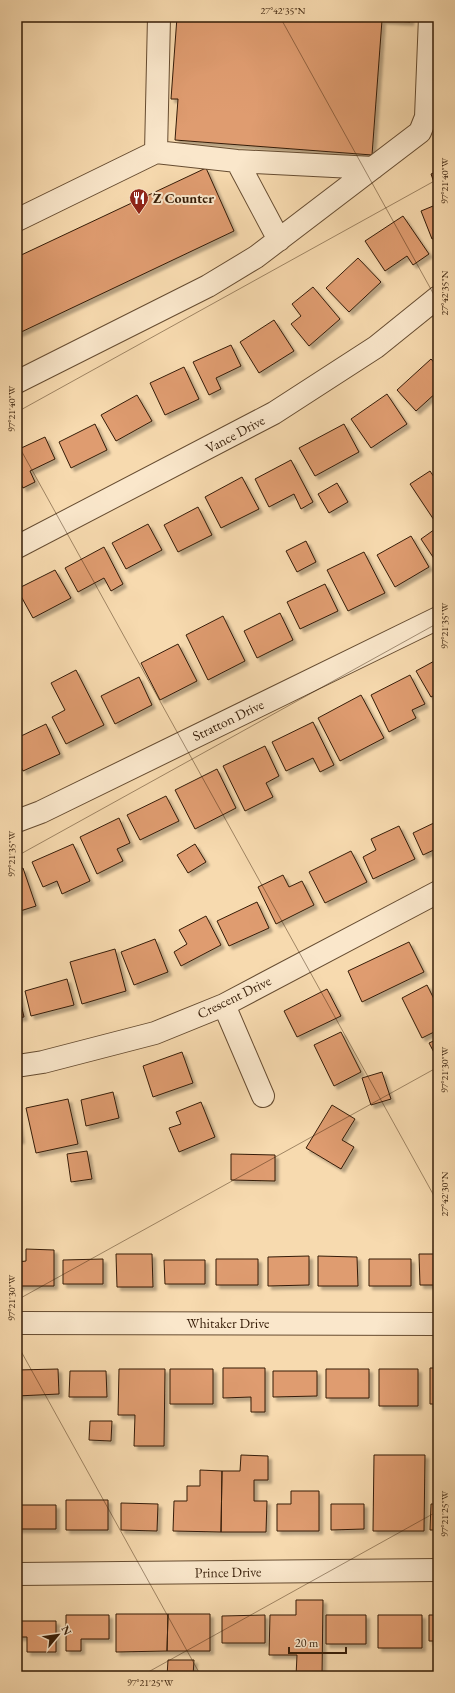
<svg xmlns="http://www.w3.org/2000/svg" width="455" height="1693" font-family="'EB Garamond',serif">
	<defs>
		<filter id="shadow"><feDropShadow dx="3.5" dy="3.5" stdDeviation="1" flood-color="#0004"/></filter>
	</defs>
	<rect width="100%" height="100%" fill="#f7daaf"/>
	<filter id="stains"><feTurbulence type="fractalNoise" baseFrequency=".005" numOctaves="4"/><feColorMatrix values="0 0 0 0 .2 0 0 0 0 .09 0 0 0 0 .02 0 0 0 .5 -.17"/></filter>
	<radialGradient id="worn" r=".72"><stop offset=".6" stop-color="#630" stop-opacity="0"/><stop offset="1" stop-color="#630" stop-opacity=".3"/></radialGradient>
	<!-- building -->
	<path fill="#df9c70" stroke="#351c07" filter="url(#shadow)" d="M177 17H411L410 22 382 20 372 155 175 140 178 99H171Z
		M206 168 234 231 17 334V257Z
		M438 171V193L431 174Z
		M438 204V237L432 239 421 211Z
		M403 216 429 254 413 265 407 256 385 271 365 241Z
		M358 258 381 282 349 312 326 288Z
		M313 287 340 319 309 346 291 324 301 316 292 304Z
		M274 320 294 351 259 373 240 342Z
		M231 345 241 366 216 378 221 389 209 395 193 362Z
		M431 359 438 367V391L416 411 397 390Z
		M184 367 199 399 165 415 150 383Z
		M387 394 407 424 371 448 351 419Z
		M137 395 152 421 116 441 101 415Z
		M95 424 107 450 71 468 59 442Z
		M344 424 359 452 315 476 299 448Z
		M45 437 55 459 30 471 35 482 23 488 17 476V450Z
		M291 460 313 502 301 509 294 494 269 507 255 479Z
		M430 471 438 483V526L410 484Z
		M242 477 259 509 221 528 205 497Z
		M337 483 348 502 329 513 318 494Z
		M198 507 212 535 178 552 164 525Z
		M148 524 162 550 126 569 112 543Z
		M438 527V562L437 563 421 539Z
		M411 536 429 567 395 587 377 555Z
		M306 541 316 562 297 572 286 551Z
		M104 547 123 584 111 591 104 578 78 592 65 568Z
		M364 552 385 593 348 611 327 570Z
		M55 570 71 598 33 618 17 589Z
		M325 584 338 611 300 629 287 602Z
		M280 613 293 640 257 658 244 631Z
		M223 616 245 661 208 680 186 635Z
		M178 644 197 681 160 700 141 663Z
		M438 659V693L431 697 416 671Z
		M76 670 104 725 66 744 52 717 65 710 51 683Z
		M410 675 425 704 412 710 416 718 389 732 371 695Z
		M139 677 152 705 115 724 101 696Z
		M361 695 384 738 340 761 318 718Z
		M313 722 334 765 320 772 313 758 286 771 272 742Z
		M46 724 60 754 23 771 17 759V738Z
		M265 746 279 776 266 783 273 797 245 811 223 766Z
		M217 769 236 808 195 829 175 790Z
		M166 796 179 821 140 840 127 815Z
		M119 818 130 843 117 849 123 861 97 874 80 837Z
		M438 821V848L423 855 413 833Z
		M399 826 415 859 373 879 363 857 376 850 371 839Z
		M73 844 90 881 62 894 57 881 43 887 32 862Z
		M195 844 206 862 188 873 177 855Z
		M351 851 367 882 325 903 309 872Z
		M23 868 36 906 17 912V870Z
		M283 875 289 887 302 881 314 905 276 924 258 887Z
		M257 902 269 928 229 946 217 921Z
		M206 916 221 945 181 966 174 952 187 944 179 930Z
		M155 939 168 972 134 985 121 952Z
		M409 942 424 972 362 1002 348 971Z
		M115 949 126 991 82 1004 70 962Z
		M67 979 74 1005 31 1016 25 991Z
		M427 985 438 1007V1030L422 1038 402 998Z
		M327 989 341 1016 297 1037 284 1011Z
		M18 991 24 1017 17 1018V992Z
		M341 1032 361 1072 334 1086 314 1045Z
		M438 1039V1060L429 1043Z
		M182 1052 193 1083 153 1097 143 1066Z
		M382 1072 391 1099 371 1105 362 1078Z
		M113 1092 119 1118 86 1126 81 1100Z
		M68 1099 78 1144 36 1153 26 1108Z
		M201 1102 215 1137 179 1152 169 1128 181 1124 176 1112Z
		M332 1105 355 1119 342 1140 354 1147 341 1169 306 1148Z
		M17 1113 21 1140H17Z
		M87 1151 92 1179 71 1182 67 1154Z
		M231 1154 275 1155V1181L231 1180Z
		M26 1249 54 1250V1286H17V1262L26 1261Z
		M116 1254H152L153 1287H117Z
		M419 1254H438V1285H420Z
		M309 1256V1285L268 1286V1257Z
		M318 1256 357 1257 358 1286H318Z
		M103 1259V1284H63V1260Z
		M216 1259H258V1285H216Z
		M369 1259H411V1286H369Z
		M164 1260H205V1284H165Z
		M223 1368H265V1412H251V1397L223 1398Z
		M430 1368H438V1404H430Z
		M58 1369 59 1394 17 1396V1370Z
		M119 1369H165L164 1446H134L135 1415H118Z
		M170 1369H213V1404H170Z
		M326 1369H369V1398H326Z
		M379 1369H418V1406H379Z
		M70 1371H106L107 1397H69Z
		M273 1371H317V1396L273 1397Z
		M90 1421H112L111 1441 89 1440Z
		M241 1455 268 1456V1480H254V1501H267L266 1532H221L222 1471H240Z
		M374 1455H425L424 1531H373Z
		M200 1470 222 1471 221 1532 173 1531 174 1501H187V1486H200Z
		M291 1491H319V1531H277V1504H291Z
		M66 1500H108V1530H66Z
		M121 1503 158 1504 157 1531 121 1530Z
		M331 1504H364V1529L331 1530Z
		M431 1504H438V1530H430Z
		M17 1505H56V1529H17Z
		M296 1600H323L322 1676H296L297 1655H269L270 1615H296Z
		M116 1614H168L167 1651 116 1652Z
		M168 1614H210V1651H167Z
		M66 1615H109V1639H81V1651H66Z
		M265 1615V1643H222V1616Z
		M326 1615H366V1644H326Z
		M378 1615H422V1648H378Z
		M429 1615H438V1641H429Z
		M17 1621H56V1652H27V1637H17Z
		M168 1660H194L193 1676H167Z"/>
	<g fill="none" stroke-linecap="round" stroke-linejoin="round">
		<!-- minor casing -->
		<g stroke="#664c31" stroke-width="24">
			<path id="minor" d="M156 152 159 17
				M237 161 279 240
				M17 220 156 152 237 161 373 168
				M17 382 208 286 256 257 420 132 426 117 430 17
				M17 547 274 413 376 347 438 297
				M17 821 41 812 438 618
				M224 1005 263 1096
				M17 1066 43 1062 155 1033 224 1005 438 892
				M17 1323 438 1324
				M17 1574 438 1570"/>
		</g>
		<!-- minor -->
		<use href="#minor" stroke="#fae7cb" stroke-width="22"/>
	</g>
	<!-- ticks -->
	<path fill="none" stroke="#351c07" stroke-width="1" stroke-opacity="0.45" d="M280 17 438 302M17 412 438 179M17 443 438 1203M17 856 438 623M17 1300 438 1067M17 1344 201 1676M141 1676 438 1511"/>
	<!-- icons -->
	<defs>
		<g id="restaurant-pin" transform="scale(1)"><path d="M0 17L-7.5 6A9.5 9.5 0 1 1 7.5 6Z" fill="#8f2418" stroke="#fae7cb"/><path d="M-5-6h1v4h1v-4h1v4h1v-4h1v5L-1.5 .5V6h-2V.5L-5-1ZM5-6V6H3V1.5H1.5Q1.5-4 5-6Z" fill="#fff"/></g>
	</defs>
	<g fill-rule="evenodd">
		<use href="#restaurant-pin" x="139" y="198"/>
	</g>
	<g text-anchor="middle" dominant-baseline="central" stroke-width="4" stroke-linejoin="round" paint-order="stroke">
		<!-- poi labels -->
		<g font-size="14" font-weight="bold" fill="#351c07" stroke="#fae7cb" text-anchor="start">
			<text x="153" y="198">Z Counter</text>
		</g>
		<!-- street labels -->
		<g font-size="14" fill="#351c07" stroke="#fae7cb">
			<text transform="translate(235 434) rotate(-28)">Vance Drive</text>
			<text transform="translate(228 720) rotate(-26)">Stratton Drive</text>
			<text transform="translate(234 997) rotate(-26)">Crescent Drive</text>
			<text x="228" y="1323">Whitaker Drive</text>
			<text transform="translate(228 1572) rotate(-1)">Prince Drive</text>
		</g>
	</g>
	<!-- margin -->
	<rect width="455" height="1693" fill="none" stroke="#f7daaf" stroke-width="44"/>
	<!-- north arrow -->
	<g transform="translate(58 1635) rotate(61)" stroke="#fae7cb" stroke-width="3" paint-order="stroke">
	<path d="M0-3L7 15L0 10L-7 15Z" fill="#351c07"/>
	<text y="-6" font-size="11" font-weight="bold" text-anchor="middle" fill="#351c07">N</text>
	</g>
	<!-- scale -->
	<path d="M289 1647v6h57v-6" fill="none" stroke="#351c07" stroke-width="2"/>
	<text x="295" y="1647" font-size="12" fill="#351c07" stroke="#fae7cb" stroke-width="3" paint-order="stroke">20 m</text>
	<rect x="22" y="22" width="411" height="1649" fill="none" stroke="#351c07" stroke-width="1.5"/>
	<g font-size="10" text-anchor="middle" fill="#351c07">
		<text x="283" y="14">27°42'35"N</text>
		<text transform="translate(444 181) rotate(-90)" y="4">97°21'40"W</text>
		<text transform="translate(444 293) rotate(-90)" y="4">27°42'35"N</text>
		<text transform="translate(11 409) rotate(-90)" y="4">97°21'40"W</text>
		<text transform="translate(444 626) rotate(-90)" y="4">97°21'35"W</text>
		<text transform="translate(11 854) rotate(-90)" y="4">97°21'35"W</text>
		<text transform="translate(444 1070) rotate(-90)" y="4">97°21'30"W</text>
		<text transform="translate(444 1194) rotate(-90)" y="4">27°42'30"N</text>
		<text transform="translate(11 1298) rotate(-90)" y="4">97°21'30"W</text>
		<text transform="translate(444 1514) rotate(-90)" y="4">97°21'25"W</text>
		<text x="150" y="1686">97°21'25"W</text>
	</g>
	<rect width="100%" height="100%" filter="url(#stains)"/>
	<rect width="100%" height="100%" fill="url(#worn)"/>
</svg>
